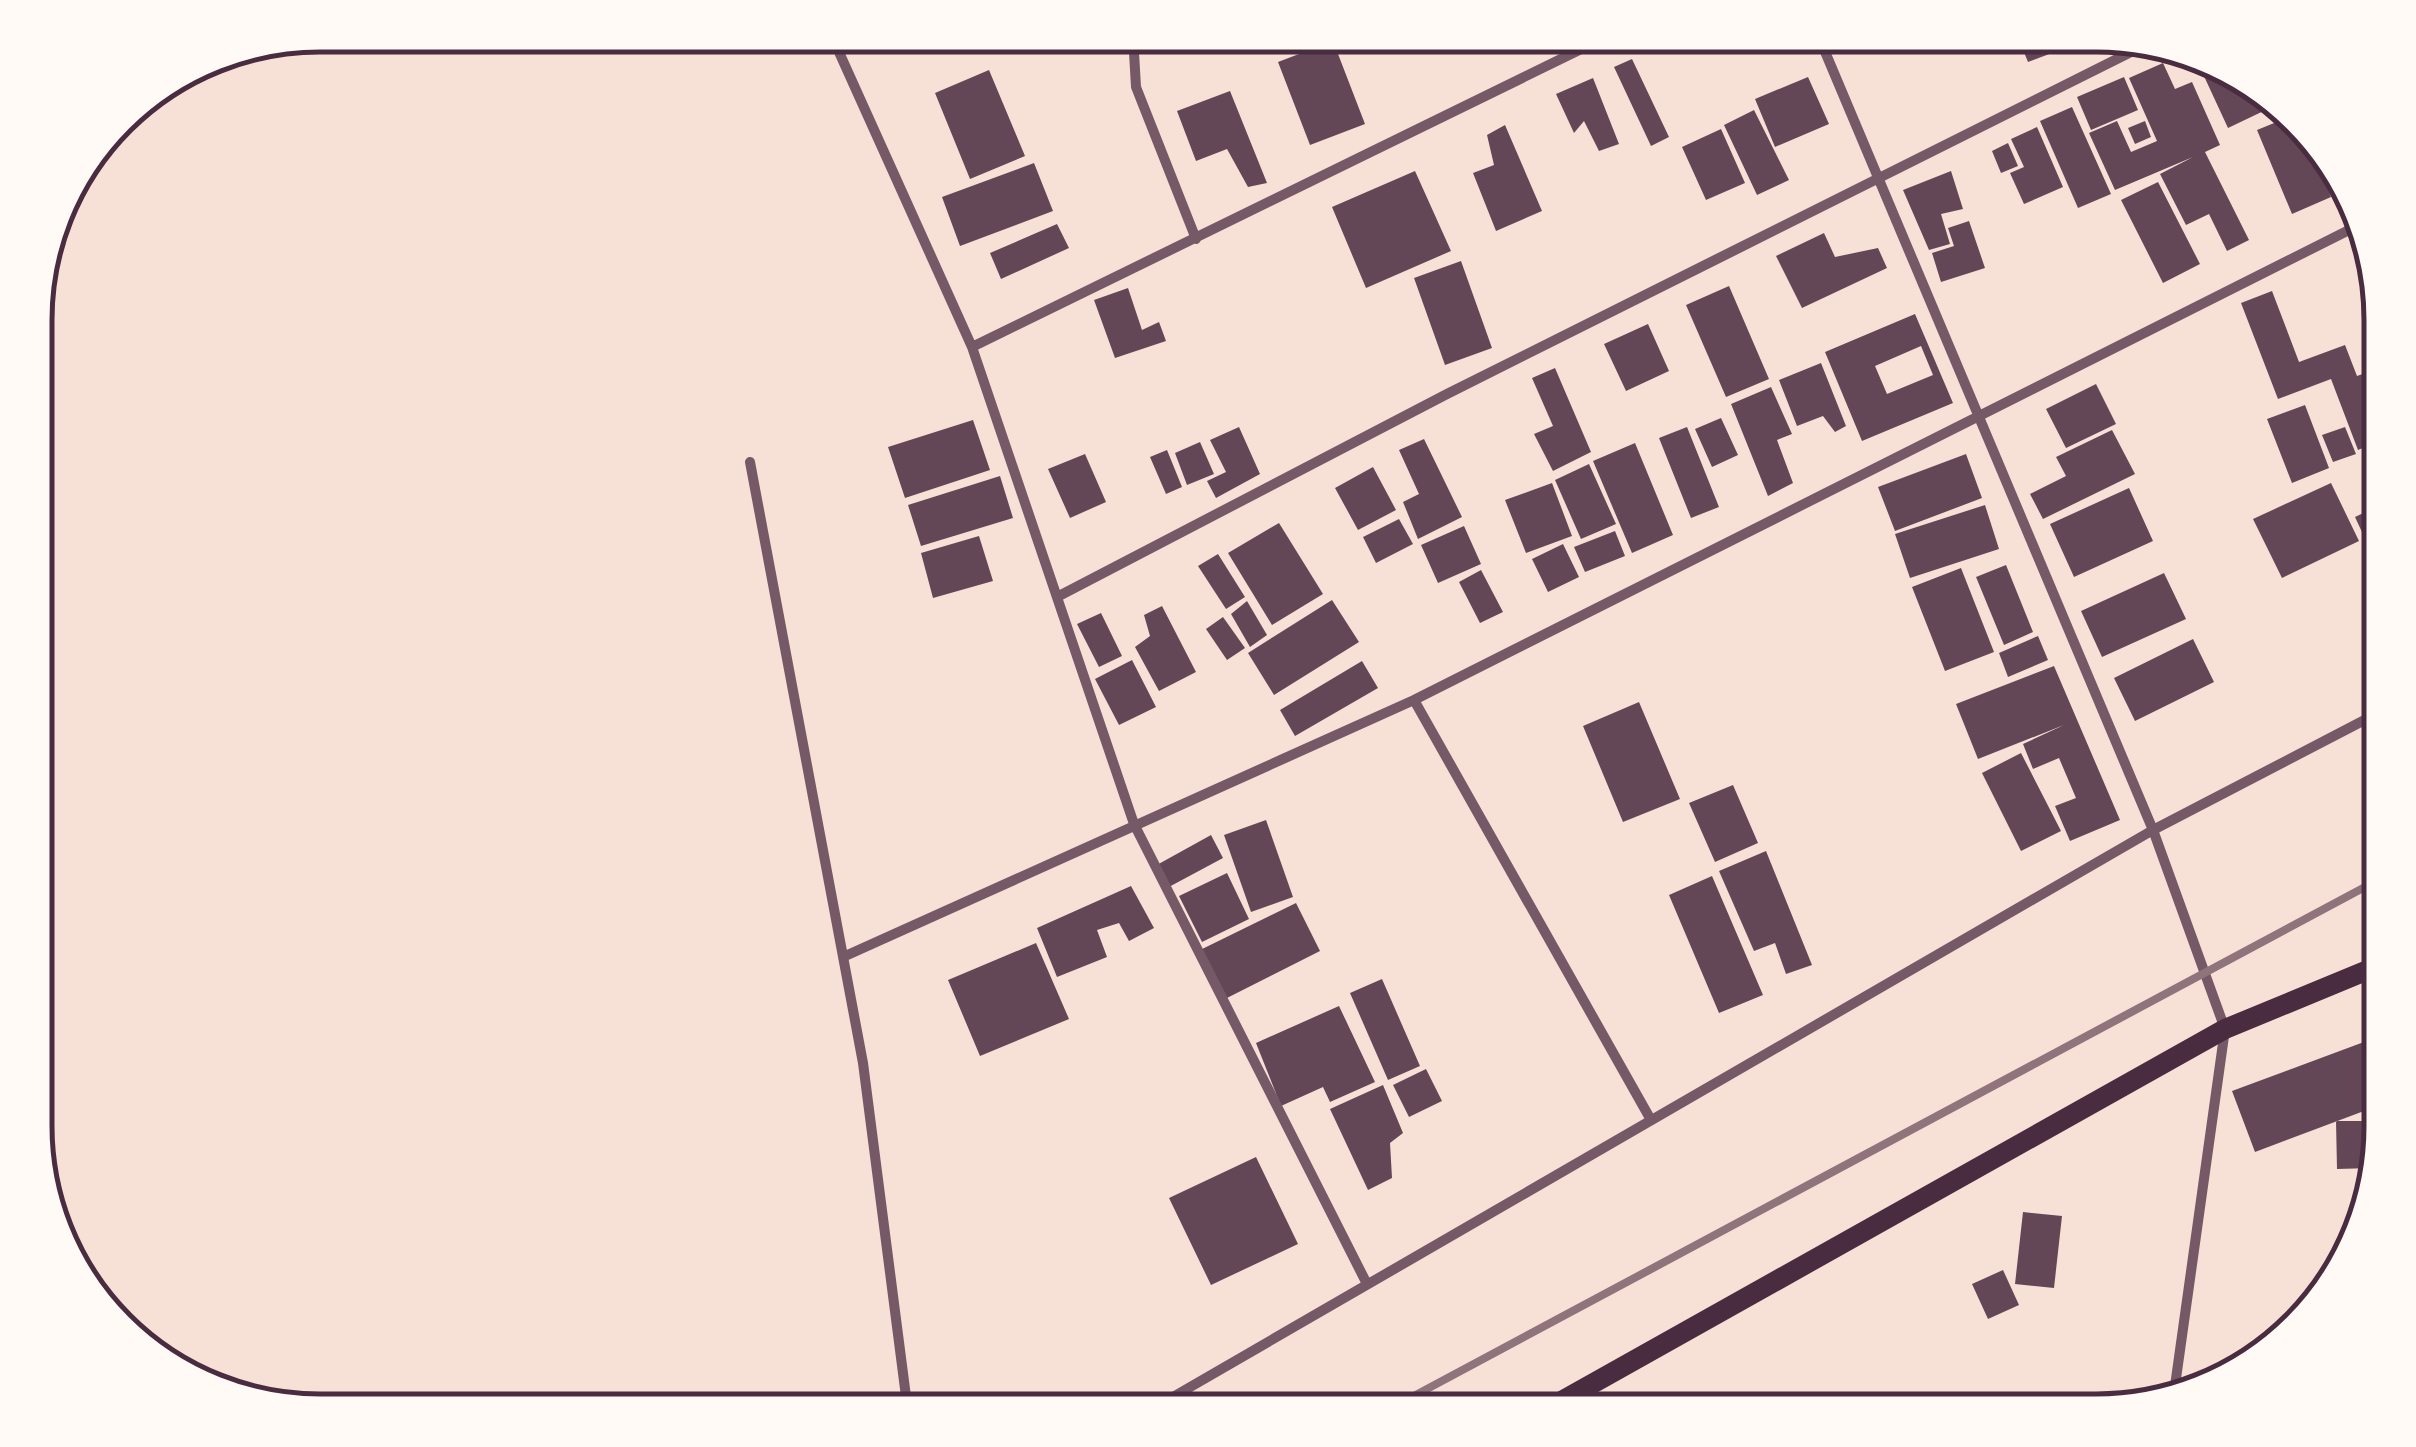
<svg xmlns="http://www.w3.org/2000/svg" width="2416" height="1447" font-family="Karla,sans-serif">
	<rect width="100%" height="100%" fill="#f7e1d7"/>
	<!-- building -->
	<path fill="#644757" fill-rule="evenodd" d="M1835 35H1887L1842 52Z
		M2017 35H2045L2052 53 2028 62Z
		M1333 41 1365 124 1310 145 1278 62Z
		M1632 59 1669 137 1651 146 1614 67Z
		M2163 63 2175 89 2192 82 2220 145 2205 152 2249 240 2227 251 2209 214 2186 225 2160 174 2193 157 2115 190 2089 133 2117 121 2131 152 2157 141 2129 78Z
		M2217 68 2239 74 2272 107 2228 128 2203 74Z
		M989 70 1025 156 970 179 935 93Z
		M1808 77 1829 124 1775 147 1755 99Z
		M2124 77 2138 110 2091 130 2077 97Z
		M1593 78 1619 144 1599 151 1584 121 1574 133 1556 94Z
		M1230 91 1267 183 1248 187 1227 149 1196 161 1177 111Z
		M2072 107 2111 194 2078 208 2040 121Z
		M1754 110 1789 180 1757 195 1724 125Z
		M2284 119 2309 144 2331 197 2292 214 2257 130Z
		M2145 121 2151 137 2135 144 2128 128Z
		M1505 125 1542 211 1496 231 1473 173 1494 165 1487 135Z
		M2037 127 2063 187 2024 204 2010 173 2024 167 2011 139Z
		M1721 129 1745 183 1706 200 1682 147Z
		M2008 143 2018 166 2001 173 1992 151Z
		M2317 152 2342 177 2345 185 2331 190Z
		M1034 163 1053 211 960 246 942 197Z
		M1415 171 1451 251 1366 288 1332 207Z
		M1951 171 1963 209 1941 214 1950 244 1929 250 1903 190Z
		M2158 182 2200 264 2163 283 2121 200Z
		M1969 221 1985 268 1941 282 1932 253 1954 246 1948 228Z
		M1057 224 1069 248 1001 279 990 253Z
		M1824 233 1835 257 1878 248 1887 268 1802 308 1776 256Z
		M1461 261 1492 348 1445 365 1414 278Z
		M1729 286 1769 379 1726 397 1686 305Z
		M1128 288 1142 330 1159 322 1166 341 1115 358 1094 300Z
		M2272 291 2299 362 2345 345 2357 376 2379 368 2371 346 2380 343V431L2367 403 2380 441 2358 450 2331 379 2278 399 2241 303Z
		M1915 314 1953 403 1862 441 1825 352ZM1921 346 1933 375 1887 394 1875 366Z
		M1648 324 1669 371 1626 391 1604 344Z
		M1821 363 1846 426 1835 432 1823 416 1797 426 1779 380Z
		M1555 368 1591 452 1553 471 1534 434 1553 426 1532 378Z
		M2096 384 2116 424 2066 448 2046 409Z
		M1771 387 1792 434 1777 440 1793 483 1768 496 1731 404Z
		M2305 405 2329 468 2292 483 2267 419Z
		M1721 418 1738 455 1712 467 1695 429Z
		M973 420 990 470 905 498 888 447Z
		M1239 427 1260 474 1216 498 1207 481 1226 472 1210 440Z
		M1687 427 1719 507 1691 518 1659 438Z
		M2345 427 2356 454 2333 462 2322 435Z
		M2112 430 2135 474 2043 519 2030 494 2066 476 2056 457Z
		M1424 439 1462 517 1418 539 1403 502 1419 494 1399 450Z
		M1200 442 1214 474 1187 485 1175 453Z
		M1635 443 1673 535 1632 553 1593 461Z
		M1167 450 1182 487 1166 494 1150 457Z
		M1085 454 1106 502 1070 518 1048 469Z
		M1966 454 1982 498 1895 531 1878 487Z
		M1589 464 1616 524 1581 539 1555 480Z
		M1373 467 1396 510 1358 530 1335 488Z
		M1000 476 1013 518 921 546 908 505Z
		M1552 483 1572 536 1526 553 1505 500Z
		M2331 483 2359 541 2282 578 2253 519Z
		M2129 488 2153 541 2074 577 2050 524Z
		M1985 505 1999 549 1910 578 1895 534Z
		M2380 505V571L2355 517Z
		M1399 519 1413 544 1376 563 1363 537Z
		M1279 523 1323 594 1272 625 1228 553Z
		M1464 526 1481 564 1438 583 1421 545Z
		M1615 531 1625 556 1585 572 1574 547Z
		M979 536 993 581 933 598 921 553Z
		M1563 544 1579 577 1548 592 1532 559Z
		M1218 554 1245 597 1226 609 1198 566Z
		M2006 565 2033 632 2004 645 1976 577Z
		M1961 568 1994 652 1945 671 1912 587Z
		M1481 570 1503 612 1480 623 1459 582Z
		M2164 573 2186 619 2102 657 2081 611Z
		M1332 600 1359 642 1274 695 1248 653Z
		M1247 601 1267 635 1250 647 1231 614Z
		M1162 606 1196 672 1159 691 1135 647 1150 636 1144 615Z
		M1101 613 1122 656 1099 667 1077 624Z
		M1223 617 1245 648 1227 660 1206 629Z
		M2038 636 2048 660 2008 677 1999 653Z
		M2193 639 2214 682 2135 721 2114 678Z
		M1132 660 1156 707 1119 725 1095 679Z
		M1362 661 1378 688 1295 736 1280 710Z
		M2054 666 2120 820 2070 841 2055 806 2076 798 2059 758 2033 769 2023 744 2064 725 1978 759 1956 704Z
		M1639 702 1680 799 1623 822 1583 726Z
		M2021 753 2061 831 2021 851 1982 773Z
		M1733 785 1758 843 1715 862 1689 803Z
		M1266 820 1293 897 1251 912 1224 835Z
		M1211 835 1223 858 1167 888 1155 866Z
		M1766 851 1812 965 1786 974 1775 943 1754 951 1719 871Z
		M1227 873 1249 919 1202 942 1179 896Z
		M1712 876 1763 995 1719 1013 1669 895Z
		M1131 886 1154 928 1129 941 1119 923 1097 930 1107 957 1057 977 1037 928Z
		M1296 903 1320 951 1221 1001 1196 952Z
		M1036 943 1069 1019 980 1056 948 980Z
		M1382 979 1420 1066 1388 1080 1350 993Z
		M1339 1006 1375 1082 1330 1102 1323 1087 1281 1106 1256 1043Z
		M2380 1036V1105L2255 1152 2232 1091Z
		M1426 1069 1442 1101 1409 1117 1393 1085Z
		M1383 1085 1403 1133 1390 1143 1392 1178 1368 1190 1330 1109Z
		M2336 1121H2380V1144L2373 1168 2337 1169Z
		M1256 1157 1298 1244 1211 1285 1169 1198Z
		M2023 1212 2062 1216 2054 1288 2015 1284Z
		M2003 1270 2019 1305 1988 1319 1972 1284Z"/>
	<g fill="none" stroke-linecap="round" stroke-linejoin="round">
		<!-- minor -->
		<path stroke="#755966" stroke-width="10" d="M1133 35 1136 87 1196 239
			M1818 35 2153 830 2225 1029 2174 1393
			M834 41 972 347 1134 824 1367 1284
			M972 347 1610 35
			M750 462 863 1063 908 1412
			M1057 597 1447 394 2141 47
			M1414 700 1651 1120
			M843 957 1414 700 2357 226
			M1147 1412 2153 830 2380 712"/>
		<!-- secondary -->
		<path stroke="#4a2c40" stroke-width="20" d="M1542 1412 2225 1029 2380 965"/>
		<!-- rail -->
		<path stroke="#8f747c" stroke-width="8" d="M1384 1412 2380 879"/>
	</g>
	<!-- crop -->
	<path d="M0 0H2416V1447H0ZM320 52H2096A268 268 0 0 1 2364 320V1126A268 268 0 0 1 2096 1394H320A268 268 0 0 1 52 1126V320A268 268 0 0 1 320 52Z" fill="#fffaf5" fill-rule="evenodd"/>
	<path fill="none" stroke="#4a2c40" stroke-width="5" d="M320 52H2096A268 268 0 0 1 2364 320V1126A268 268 0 0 1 2096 1394H320A268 268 0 0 1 52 1126V320A268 268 0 0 1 320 52Z"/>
</svg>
